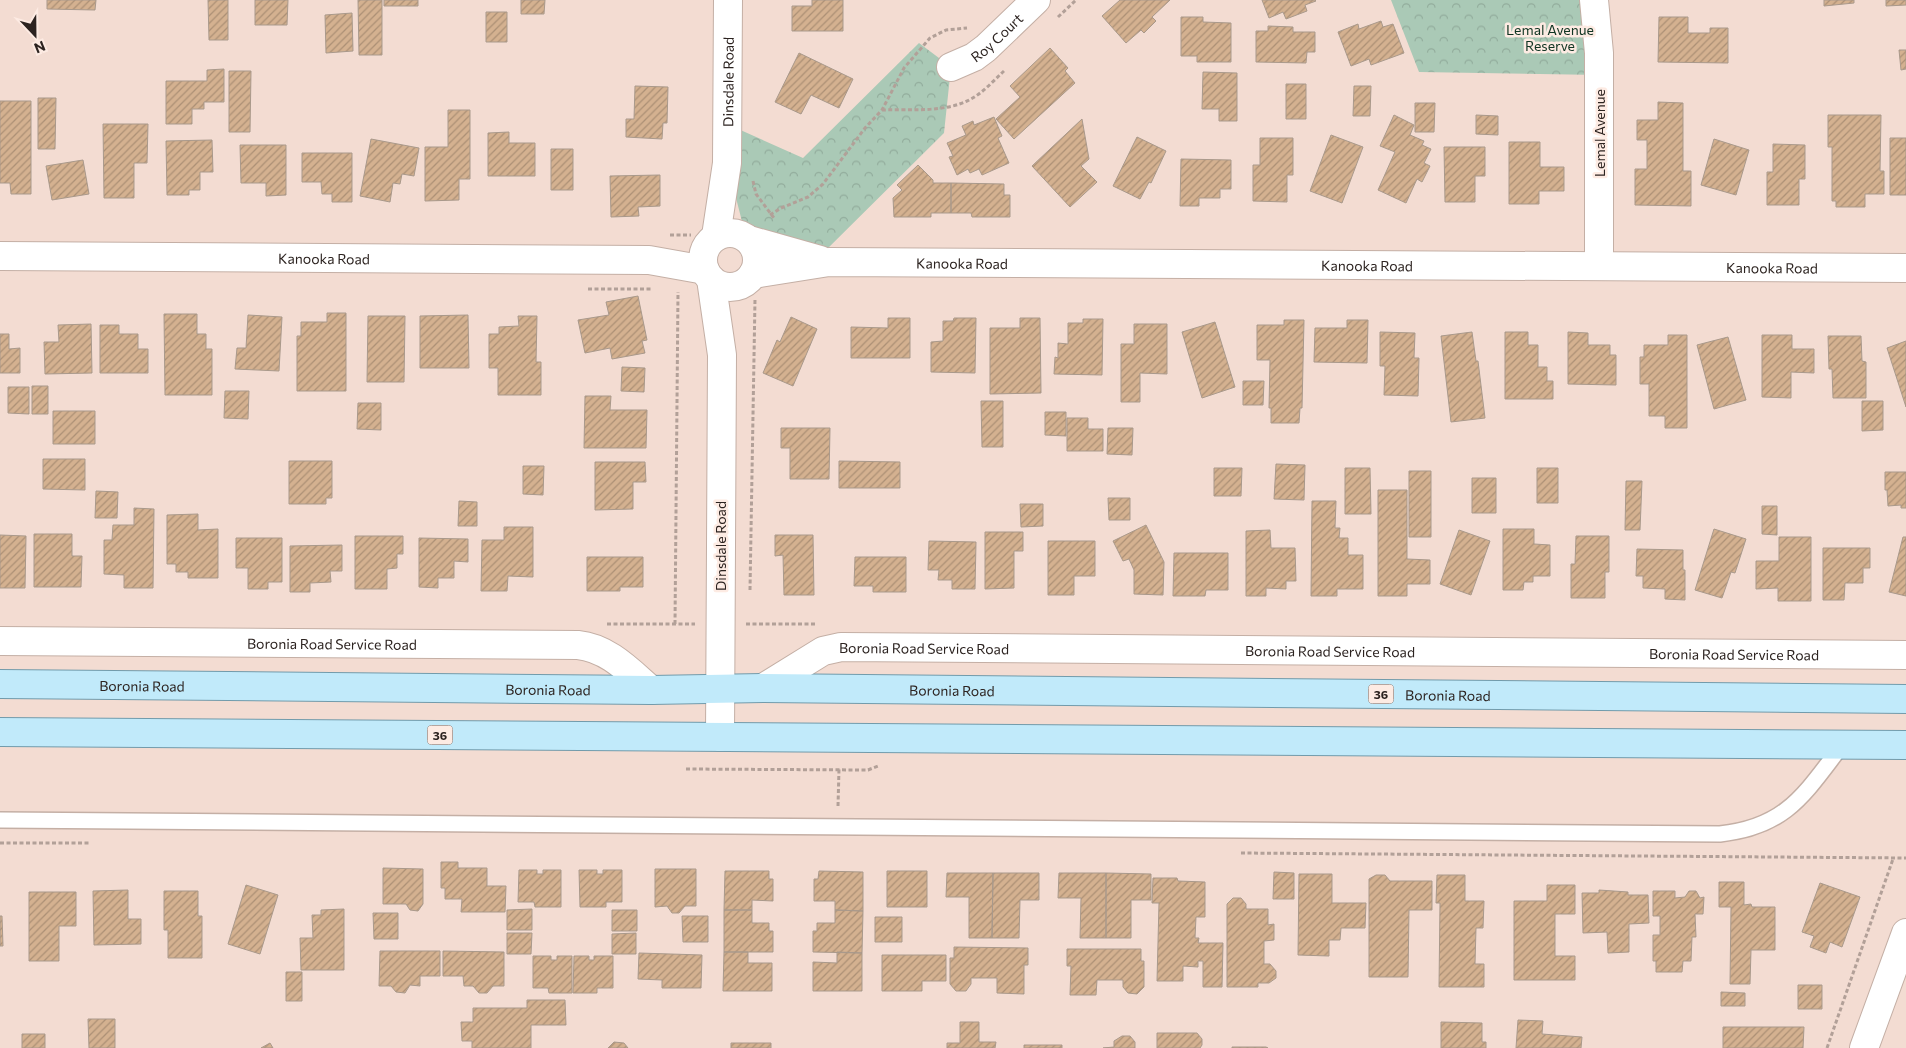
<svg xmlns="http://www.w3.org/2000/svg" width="1906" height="1048" font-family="Commissioner,sans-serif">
	<defs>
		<pattern id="forest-crowns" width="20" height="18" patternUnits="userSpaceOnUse" patternTransform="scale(1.25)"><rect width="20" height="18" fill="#aac9b6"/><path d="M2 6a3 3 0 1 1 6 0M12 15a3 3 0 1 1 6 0" fill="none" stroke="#92ac9c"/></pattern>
		<pattern id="building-hatch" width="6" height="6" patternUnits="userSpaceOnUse" patternTransform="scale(1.25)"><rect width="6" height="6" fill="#d4b190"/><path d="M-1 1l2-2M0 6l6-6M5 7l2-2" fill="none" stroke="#ac9075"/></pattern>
	</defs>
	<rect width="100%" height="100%" fill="#f3dcd2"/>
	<!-- forest -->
	<path fill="url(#forest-crowns)" d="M1391 0H1593L1600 75 1419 72Z
		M919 43 951 67 944 133 817 259 746 237 727 163V124L803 158Z"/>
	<!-- building -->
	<path fill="url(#building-hatch)" stroke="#a9998b" d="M47 0H96L95 10 47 9Z
		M208 0H228V40H209Z
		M255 0H288L287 25H255Z
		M358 0H382V55H359Z
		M384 0H418V6H384Z
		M521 0H545L544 14H521Z
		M812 0H843V31H792V6H812Z
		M1120 0H1170L1152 17 1156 21 1144 33 1141 30 1126 43 1102 16Z
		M1262 0H1315L1316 1 1305 5 1307 11 1286 19 1283 12 1269 18Z
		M1824 0H1854V3L1824 6Z
		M1886 0H1906V5L1886 6Z
		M486 12H507V42H486Z
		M352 13 353 51 326 53 325 15Z
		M1181 17H1203V22L1231 23V62H1197V56H1181Z
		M1659 17H1688V33H1710V28H1728V63L1658 62Z
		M1381 21 1383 27 1393 24 1404 53 1371 65 1369 59 1351 66 1338 32 1358 24 1359 29Z
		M1268 26 1293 27V32H1315V52H1307L1306 63 1256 62V31H1268Z
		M1050 48 1068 68 1065 71 1075 83 1014 139 996 119 1020 97 1010 86Z
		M1899 50H1906V69L1901 70Z
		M799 53 853 79 839 108 811 95 801 114 775 102Z
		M224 69V102H204V109H192V124H166V81H207V70Z
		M229 71H251L250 132H229Z
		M1203 72 1237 73V121H1219V109H1202Z
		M1286 84H1306V119H1286Z
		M635 86 668 87 667 123H663L662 139 626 137V119H634Z
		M1354 86H1371L1370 116H1353Z
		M38 98H56L55 149H38Z
		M0 101H31V194H11L10 183H0Z
		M1658 102 1683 103V171H1691V206L1635 205V169H1647V140H1637V120H1658Z
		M1415 103H1435L1434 132H1415Z
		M448 110H470V179H459V200L425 201V147H448Z
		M1394 115 1414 125 1410 135 1424 141 1422 145 1431 149 1424 163 1430 166 1422 182 1417 179 1406 203 1378 190 1395 152 1380 146Z
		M1476 115 1498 116V135L1476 134Z
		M1828 115H1881L1880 171H1884V194H1865V207H1836V201H1832V147H1828Z
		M994 117 1002 136 998 138 1009 163 982 175 979 169 970 173 968 169 957 175 949 157 953 156 947 143 966 135 962 126 973 121 974 125Z
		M1082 119 1089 159 1081 166 1097 182 1070 207 1032 166Z
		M103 124H148L147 163H134V198H104Z
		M509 132V143H535V176H488V133Z
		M1331 135 1363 147 1342 203 1310 191Z
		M1137 137 1166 151 1151 183 1149 182 1140 199 1113 186Z
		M1260 138H1293V175H1287V202L1253 201V165H1260Z
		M1890 138H1906V195H1890Z
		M371 139 419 148 414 176 402 174 400 184 393 183 390 202 360 196Z
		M1714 139 1749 150 1736 195 1701 185Z
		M212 140 213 172H200V190H189V195H167L166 141Z
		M1509 142H1540V167H1564V191H1539V204H1509Z
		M1773 144 1805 145V179H1799V205H1767V172H1773Z
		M240 145H286V195L266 196V183H241Z
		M1444 147H1485V176H1475V202H1445Z
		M551 149H573V190H551Z
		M302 153H352V202H332V194H322L321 182H302Z
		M1181 159 1231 160V189H1220V198H1199V206H1180Z
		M83 160 89 194 52 200 46 166Z
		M918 165 933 180V183H951V213H931V217H894L893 198 902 190 897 185Z
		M660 175V206L638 207 639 216 611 217 610 176Z
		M951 183 1004 184V195H1010V217H972L971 213H951Z
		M638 296 647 340 642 341 645 353 612 359 610 348 585 353 578 320 609 315 606 302Z
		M327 313H346V391H297V336H301V322H327Z
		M164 314H197V334H206V349H212V395H165Z
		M248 315 282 317 279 371 235 369 237 348H246Z
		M468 315 469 368H420V316Z
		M368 316H405L404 382H367Z
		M518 316H537L536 362H541V395H498V368H489V334H499V327L519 326Z
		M791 317 817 329 793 386 763 373 777 340 780 342Z
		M888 318H910V358H851V327L888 328Z
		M954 318H976L975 373 931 372V342L943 341V321H953Z
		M1020 318H1040L1041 393 990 394V328H1020Z
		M1083 319H1103L1102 375 1054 374 1055 357 1058 358V343L1068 344V323H1083Z
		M1284 320H1304L1302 408H1300L1299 423H1271V408H1269L1270 360H1257V325H1284Z
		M1347 320H1368L1367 363 1314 362 1315 328H1347Z
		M1215 322 1235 387 1202 398 1182 332Z
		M91 324 92 373 45 374 44 342H59L58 325Z
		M1134 324H1167V374L1140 373V402H1121V344H1134Z
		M100 325H119V334H138V349H148V373H100Z
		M1380 332 1415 333 1414 358H1419L1418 396 1384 395 1385 366H1380Z
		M1472 332 1476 361H1478L1485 418 1451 422 1441 336Z
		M1505 332H1528V345H1538V367H1547V381H1553V399H1505Z
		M1568 332 1588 333V345H1610V355H1616V385L1568 384Z
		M0 334H9V349L20 348V373H0Z
		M1668 335H1687V428H1665V416H1649V384H1640V357H1644V345H1668Z
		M1762 335H1792V349H1814V373L1791 372V398L1762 397Z
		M1828 336H1861L1862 361 1866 362V398H1833L1832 369H1829Z
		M1728 337 1746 400 1714 409 1697 345Z
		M1906 341V407L1887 348Z
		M622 367 645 368 644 392 621 391Z
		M1243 381H1264L1263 405H1243Z
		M32 386H48V414H32Z
		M8 387H29V414L8 413Z
		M225 391H249L248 419 224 418Z
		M585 396H611L610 410H647L646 448H584Z
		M981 401H1003V447H982Z
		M1862 401H1883V430L1862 431Z
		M358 403H381V430L357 429Z
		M53 411H95V444H53Z
		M1045 412H1066V436L1045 435Z
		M1067 418H1088V429H1103V451H1067Z
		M781 428H830L829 479H790V448H781Z
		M1108 428H1133L1132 455 1107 454Z
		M43 459H85V490L43 489Z
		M289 461H332V498H326V504H289Z
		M839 461 900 462V488H839Z
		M595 462H645L646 482H633V509L595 510Z
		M1276 464 1305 465 1304 500 1274 499Z
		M523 466H544L543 495 523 494Z
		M1214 468H1242L1241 496H1214Z
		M1345 468H1370L1371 514H1345Z
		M1537 468H1558V503H1537Z
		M1409 471H1431V537H1409Z
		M1885 472H1906V508H1901V505L1888 506 1887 490H1885Z
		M1472 478H1496V513H1472Z
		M1626 481H1642L1640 530H1625Z
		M1378 490H1407V559L1430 560V584H1407V596H1378Z
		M96 491 118 492 117 518H95Z
		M1108 498H1130V520H1109Z
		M459 501 477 502V526H458Z
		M1312 501H1336L1335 528H1340L1339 538H1348V555H1363V589H1337V596H1311Z
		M1020 504H1043V526L1021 527Z
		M1762 506H1777V535L1762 534Z
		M134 508 154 509 153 588H124V575L104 574V540H112L113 525H134Z
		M198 514V530L218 529V578H188V572H176V564H167V515Z
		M1146 525 1164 562 1163 595 1134 594V570L1129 559 1123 561 1113 541Z
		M504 527H533V577L508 576 507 591H481L482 540H504Z
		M1503 529H1534V544L1550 545V576H1533V582H1524L1523 590H1503Z
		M1714 529 1746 539 1735 573 1731 572 1722 598 1695 590Z
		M1270 530 1271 548H1295L1296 581H1286V589L1266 588V596H1246V531Z
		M1459 530 1490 541 1471 595 1440 584Z
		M985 532H1023V551H1014V588L985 589Z
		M34 534H72V556H82L81 587H34Z
		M0 535 26 536 25 588H0Z
		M775 535H813L814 595H784L783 555 775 556Z
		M355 536H403V554H397V568L387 569V589H355Z
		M1576 536H1609V572H1605V598H1571V564H1575Z
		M1779 537H1811V601H1778V588L1756 589V561H1779Z
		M1903 537H1906V596L1889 592Z
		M236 538H282V582H268V589H248V568H236Z
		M419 538 468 539V562L454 561V578H438V588L419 587Z
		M929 541 976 542 975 589H952V580H938L939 570H928Z
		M1048 541H1095V576H1074V595H1048Z
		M342 545V571H330L331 582 310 583V592H290V546Z
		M1823 548H1870V568H1863V583H1845L1844 600H1823Z
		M1637 549 1683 550V570H1685V600L1665 599V589L1643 588V576H1636Z
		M1174 553H1228V590H1206L1205 596H1173Z
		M587 557H643V587H620V591H587Z
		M855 557H906V592H873V586H854Z
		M441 862H458V868H487V886H506L505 912H461L462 899H445V888H441Z
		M383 868 423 869V904L418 911 410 910 406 904H383Z
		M655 869H696V906H685L679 913H672L667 906 655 907Z
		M519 870H537V874H543V870H561V907H535L534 902H518Z
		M579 870H597V874H603V870H622V902H606V907H580Z
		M725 871H769V879H773V901L752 900V910H724Z
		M819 871 863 872V911L835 910V901H814V879H818Z
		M887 871H927V907H887Z
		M1274 872 1294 873V899H1273Z
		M947 873H993L992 938H969V897H946Z
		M993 873H1039V900H1020L1019 938H992Z
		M1059 873H1106V938H1080L1081 898H1058Z
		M1106 873 1151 874V900H1131V938H1106Z
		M1299 874H1332V903H1366L1365 928H1341L1340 940H1329V956L1298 955Z
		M1376 875H1385L1390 881H1432V910H1409L1408 977H1369V879Z
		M1437 875H1465V901H1484L1483 928H1476L1475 964H1484V987H1439L1440 903H1436Z
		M1153 878H1177L1178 881 1205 882V917H1196L1195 938H1199L1198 943H1223L1222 987H1203V961H1198V967L1183 966V981H1157L1159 903H1152Z
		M1719 882H1744V905L1751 904 1752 907H1775V950H1751L1750 984H1730L1731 907H1719Z
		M1820 883 1860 897 1842 947 1830 942 1826 953 1810 947 1814 936 1802 932Z
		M246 885 278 895 260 954 228 944Z
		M1547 885H1575V914H1555V956H1575V980H1514V901H1547Z
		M128 890V919H141V944L94 945 93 891Z
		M1599 890 1628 892V895H1648L1649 923 1629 924V952L1608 953 1607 932 1583 933 1582 893H1599Z
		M164 891H198V916H202V958H168V930H164Z
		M1653 891H1675V898L1685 897 1689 891H1696L1700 898 1704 897 1703 914H1695L1696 937H1692L1691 961H1683L1682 972H1656V961H1653V935H1660V916H1653Z
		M29 892H76V926H59V961H29Z
		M1233 898H1241L1246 904V909H1268V925L1274 924V940L1264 941V964H1270L1276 971V978L1269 983H1258V987H1227V904Z
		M344 909V970H301L300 938H313L312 915H321V910Z
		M532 909V930H507V910Z
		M612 910H637V931H612Z
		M724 910H752V923H769V931H773V952H724Z
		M835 910 863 911 862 953 813 952V931H817V923H835Z
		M373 913H398V939H374Z
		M0 916H2L3 946H0Z
		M682 916H708V942H683Z
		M875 917H902V942H875Z
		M507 933H532L531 954H507Z
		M636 933V954H612V934Z
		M954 947 1028 948V965H1024V994L997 993V978H971V984L966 991H956L950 984V958H954Z
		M1067 949H1141V961H1144V987L1137 994 1128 993 1123 987V980H1097L1096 995H1070L1071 966H1067Z
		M380 951H440V976H420V986L410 985 405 993 396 992 391 986H379Z
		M443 951 504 952V986H493L487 993H479L473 986H464L463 976H443Z
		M724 952H748V963H772V991H723Z
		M837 952 862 953V991H813V962L837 963Z
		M639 953 702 955 701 988H662V980L638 979Z
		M882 955H946V981H922V991H882Z
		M533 956H551V960H557V956H572V993H549L548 988H533Z
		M574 956H589V960H594V956H613V988H597V993H573Z
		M286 972H302V1001H286Z
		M1798 985H1822V1009H1798Z
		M1721 992 1745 993V1006H1721Z
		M527 1000H565L566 1025H531V1048H472V1041H462L461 1022H473V1008H527Z
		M88 1019H115V1048H89Z
		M1518 1020 1543 1021 1542 1034 1582 1037 1581 1048H1516Z
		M960 1022H979V1042H996L995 1048H947V1043H960Z
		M1441 1022 1482 1023V1042H1486V1048H1441Z
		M1723 1027H1804L1803 1048H1723Z
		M1157 1033H1197L1202 1039V1045L1200 1048H1157Z
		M22 1034H45V1048H22Z
		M1122 1036H1130L1135 1042V1048H1103L1114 1047V1041Z
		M614 1042 624 1043 628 1048H608Z
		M270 1043 273 1048H261Z
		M731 1043H771V1048H731Z
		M1024 1045H1062V1048H1024Z
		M1232 1047H1266L1268 1048H1232Z"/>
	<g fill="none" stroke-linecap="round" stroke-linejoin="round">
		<!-- service casing -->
		<g stroke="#c4afa5" stroke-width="18">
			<path id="service" d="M0 820 1720 834C1787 827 1805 793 1843 744"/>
		</g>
		<!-- minor casing -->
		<g stroke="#c4afa5" stroke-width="30">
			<g id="minor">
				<path d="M1594 0 1599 53V265"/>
				<path id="s1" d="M951 67 974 57 986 48 1036 0"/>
				<circle cx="730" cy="260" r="27"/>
				<path id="s2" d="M716 236 727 163 728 0"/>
				<path d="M749 240 820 260"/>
				<path id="s3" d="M0 256 649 260 705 270"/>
				<path id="s4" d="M753 274 829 262 1906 268"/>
				<path d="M711 279 722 355 720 737"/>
				<path id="s5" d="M0 641 578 645C608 648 629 671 651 690"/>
				<path id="s6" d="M763 688 823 651 841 647 1906 655"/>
				<path d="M1864 1048 1906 933"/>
			</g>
		</g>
		<!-- primary casing -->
		<g stroke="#729bab" stroke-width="30">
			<g id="primary">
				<path id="s7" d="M0 684 651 690 763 688 1906 699"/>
				<path d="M0 732 1906 745"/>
			</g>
		</g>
		<!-- path -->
		<path stroke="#b2a098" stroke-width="3" stroke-dasharray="4 2.5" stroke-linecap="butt" d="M1058 17 1076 0
			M882 110C910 109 946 113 971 99 984 92 994 80 1004 71
			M753 181 756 194 774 218
			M770 215 781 208 808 197 823 184 865 128 882 110 904 68 930 38 946 30 967 28
			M670 235H691
			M588 289H652
			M750 590 755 299
			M607 624H695
			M675 624 678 292
			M746 624H817
			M686 769 868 770 878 766
			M838 806 839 769
			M0 843H89
			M1241 853 1906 858
			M1827 1048 1893 859"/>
		<!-- service -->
		<use href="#service" stroke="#fff" stroke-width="15"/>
		<!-- minor -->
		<use href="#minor" stroke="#fff" stroke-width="28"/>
		<!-- primary -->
		<use href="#primary" stroke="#c1eafa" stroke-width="28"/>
	</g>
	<g text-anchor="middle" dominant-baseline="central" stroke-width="5" stroke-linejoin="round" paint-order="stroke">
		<!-- shield labels -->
		<g fill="#fdebe3" stroke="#6b5f5a" stroke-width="1">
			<rect x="1368.5" y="684.5" width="25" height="19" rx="4"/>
			<rect x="427.5" y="725.5" width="25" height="19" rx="4"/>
		</g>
		<g font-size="12" font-weight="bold" fill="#2c2320">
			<text x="1381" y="694">36</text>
			<text x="440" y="735">36</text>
		</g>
		<!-- park labels -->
		<g font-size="14" fill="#0f3422" stroke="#fdebe3">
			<text x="1550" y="29">Lemal Avenue<tspan x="1550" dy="16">Reserve</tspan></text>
		</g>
		<!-- street labels -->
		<g font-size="14" fill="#2c2320" stroke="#fdebe3">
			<text stroke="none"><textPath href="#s1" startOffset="55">Roy Court</textPath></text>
			<text stroke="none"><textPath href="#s2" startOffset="155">Dinsdale Road</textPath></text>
			<text transform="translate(1599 133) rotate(-90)">Lemal Avenue</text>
			<text stroke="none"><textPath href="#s3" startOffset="324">Kanooka Road</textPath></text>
			<text stroke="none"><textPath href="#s4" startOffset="210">Kanooka Road</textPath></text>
			<text stroke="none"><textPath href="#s4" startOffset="615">Kanooka Road</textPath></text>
			<text stroke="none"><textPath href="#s4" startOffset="1020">Kanooka Road</textPath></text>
			<text transform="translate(720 546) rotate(-90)">Dinsdale Road</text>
			<text stroke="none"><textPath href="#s5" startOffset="332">Boronia Road Service Road</textPath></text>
			<text stroke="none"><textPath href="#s6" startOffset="172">Boronia Road Service Road</textPath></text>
			<text stroke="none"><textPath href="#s6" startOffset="578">Boronia Road Service Road</textPath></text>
			<text stroke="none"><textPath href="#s6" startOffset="982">Boronia Road Service Road</textPath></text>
			<text stroke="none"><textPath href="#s7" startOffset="142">Boronia Road</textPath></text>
			<text stroke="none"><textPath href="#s7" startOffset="548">Boronia Road</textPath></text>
			<text stroke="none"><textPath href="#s7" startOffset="952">Boronia Road</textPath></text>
			<text stroke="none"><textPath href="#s7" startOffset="1448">Boronia Road</textPath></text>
		</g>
	</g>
	<!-- north arrow -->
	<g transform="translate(35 35) rotate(158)" stroke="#fdebe3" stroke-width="4" paint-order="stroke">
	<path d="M0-4L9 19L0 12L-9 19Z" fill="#2c2320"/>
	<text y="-8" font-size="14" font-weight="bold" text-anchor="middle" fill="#2c2320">N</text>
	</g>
</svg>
